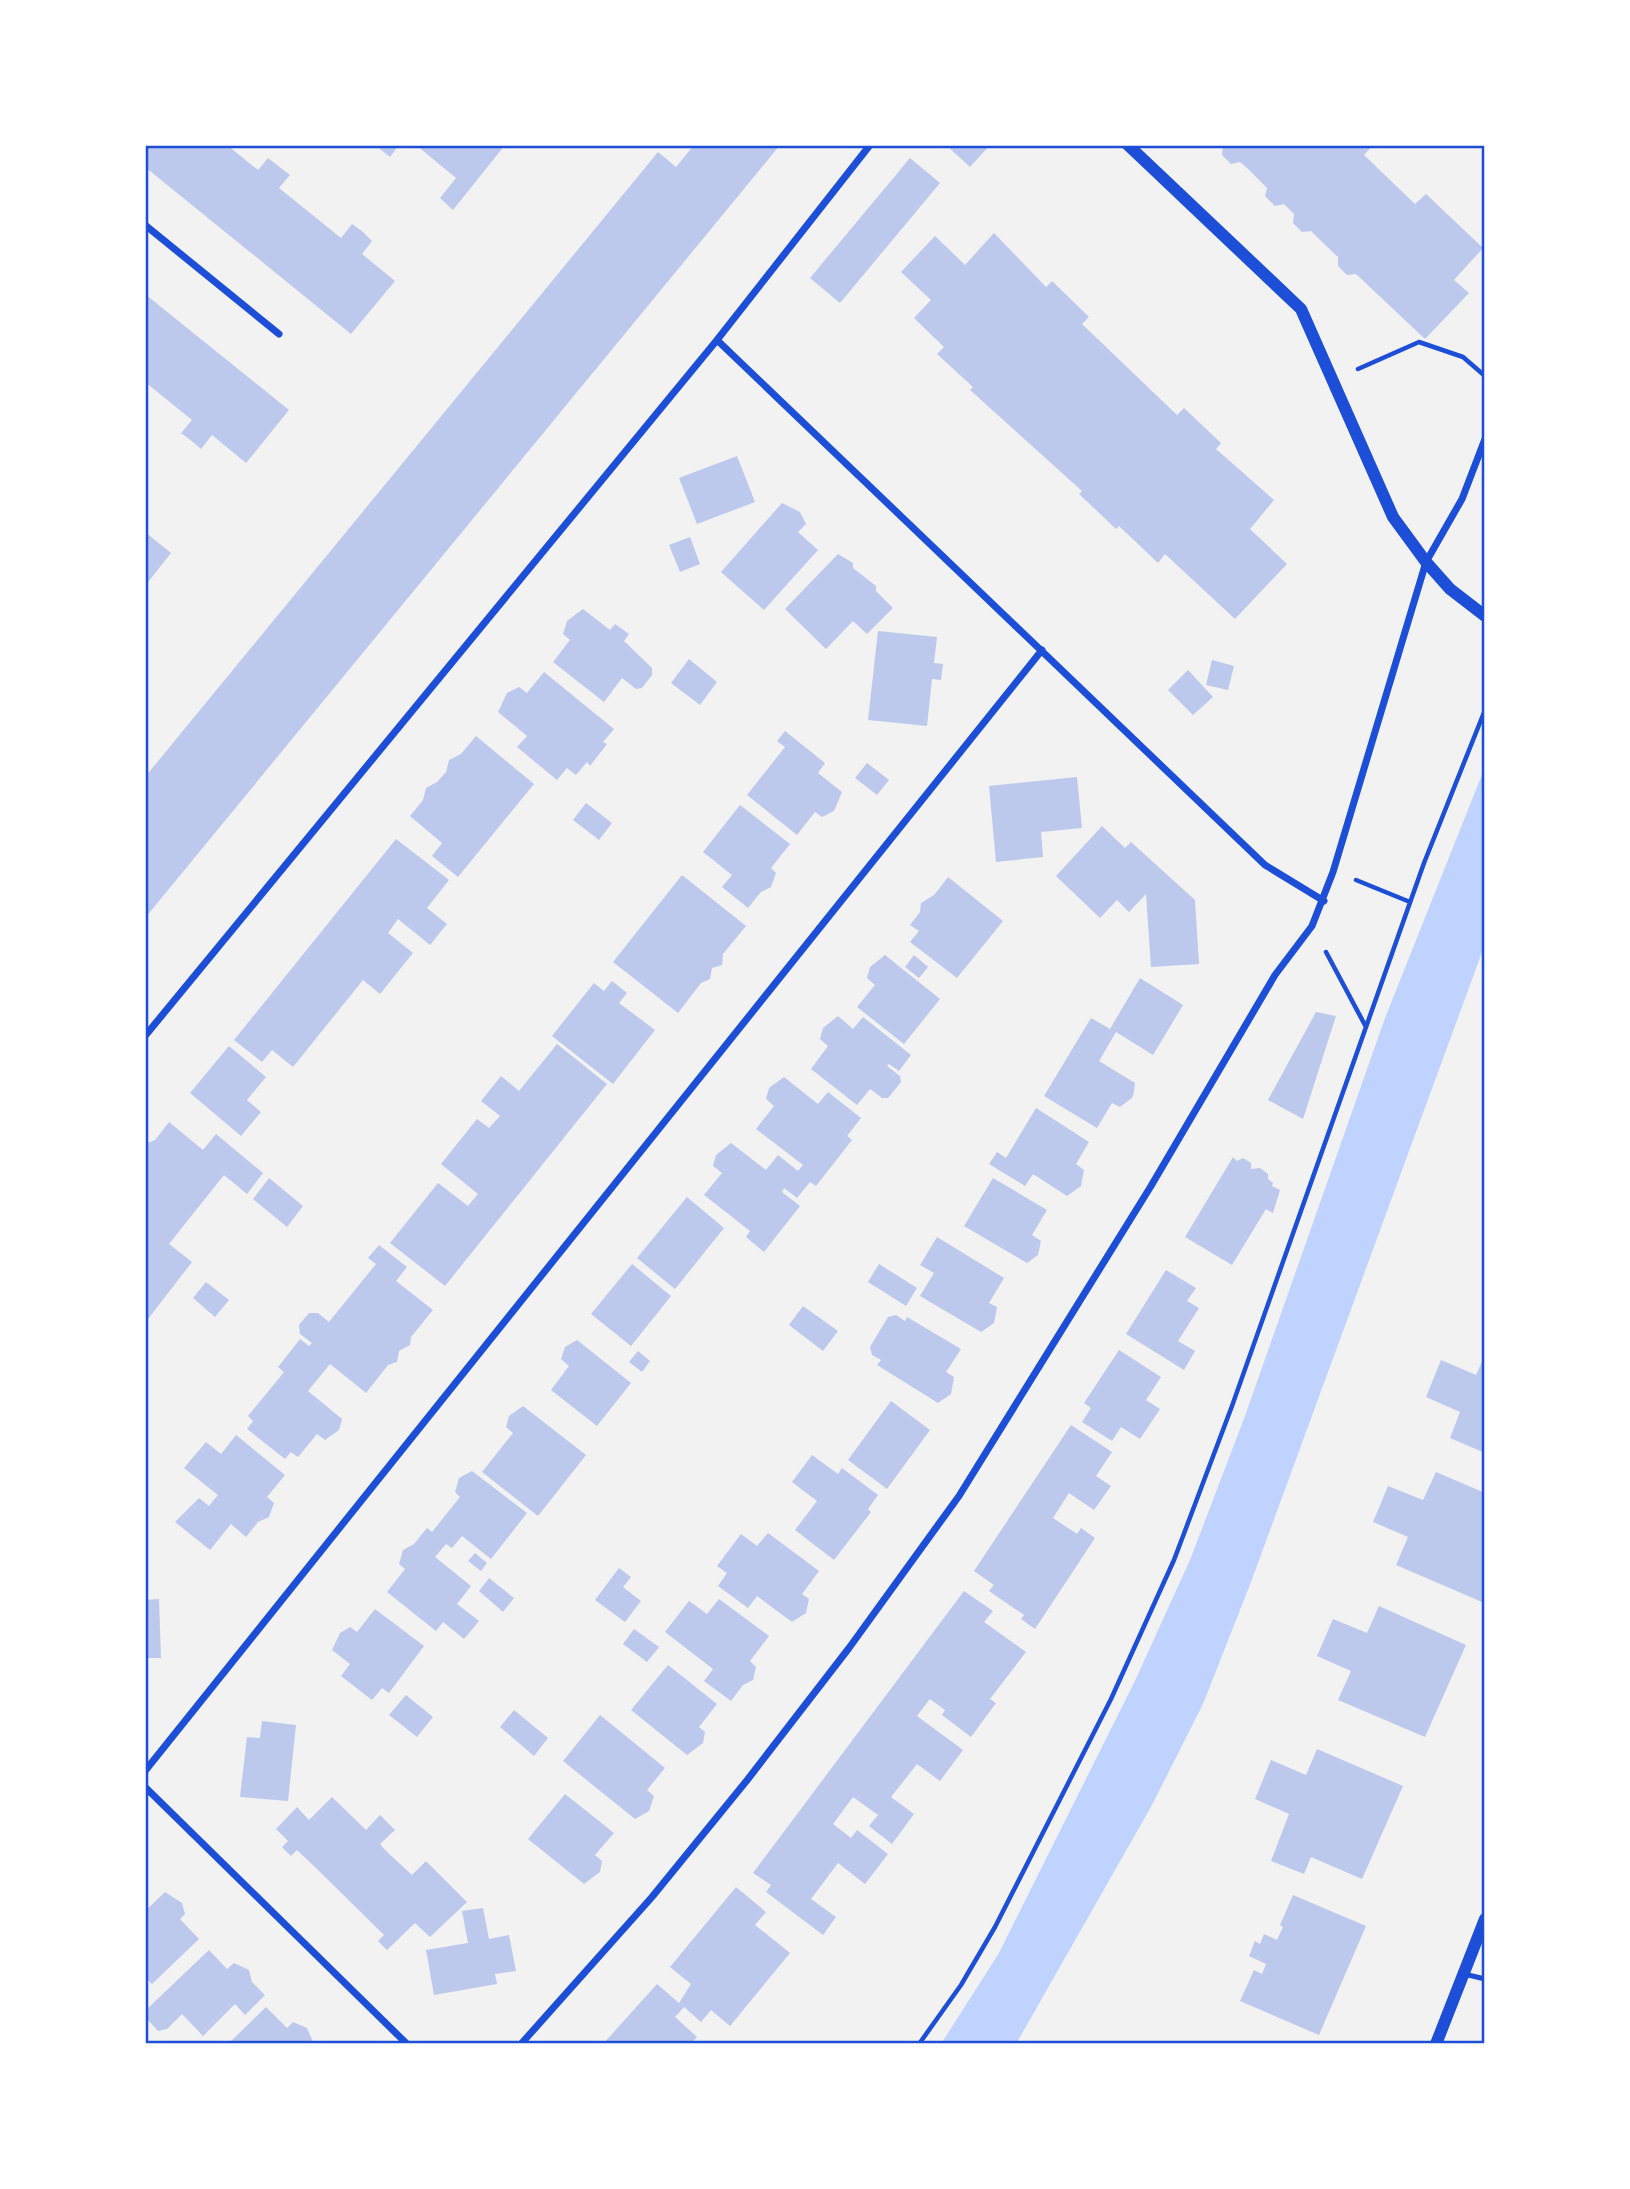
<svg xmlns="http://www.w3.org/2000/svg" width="1630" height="2189" viewBox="0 0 1630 2189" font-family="Barlow,sans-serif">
<rect width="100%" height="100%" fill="#f2f2f2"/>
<path fill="#bfd3fe" d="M1485,767V944L1251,1582L1203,1704L1152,1805L1016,2044H941L999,1953L1134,1683L1190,1560L1245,1416L1385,1018Z"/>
<path fill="#bdc9ec" d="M145,145H227L258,170L268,158L290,175L279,188L341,238L352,224L363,232L372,241L362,254L395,281L351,334L145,167Z
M375,145H399L390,157Z
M416,145H505L453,210L440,198L456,178Z
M694,145H780L145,918V777L658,152L676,167Z
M946,145H990L970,167Z
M1223,145H1373L1364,155L1415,204L1426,194L1483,248L1454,280L1469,293L1425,339L1356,274L1347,275L1338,266V257L1319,239L1311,231L1302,232L1293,223L1294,214L1284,204L1275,206L1265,196L1267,188L1248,169L1240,162L1231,164L1222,155Z
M910,158L940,183L840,303L810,278Z
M994,233L1046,287L1052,281L1089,317L1082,324L1177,415L1184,408L1221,443L1216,449L1274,500L1250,529L1287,564L1235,619L1165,554L1158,563L1119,526L1116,529L1079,494L1082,491L970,390L973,387L937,354L944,347L914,318L931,300L901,272L935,236L965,265Z
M145,294L289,410L246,463L212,435L201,449L193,442L181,433L192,420L145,382Z
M737,456L755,502L697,524L679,478Z
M782,503L800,512L806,524L798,532L818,550L764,610L721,572Z
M145,532L171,553L145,586Z
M690,537L700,564L680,572L669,545Z
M838,554L853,563V568L876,586V591L893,608L867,634L853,621L826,649L785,609Z
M583,609L610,630L615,624L629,634L624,641L652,668V675L642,688L636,689L622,678L604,702L553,662L570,640L563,634L567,621Z
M878,631L937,637L934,663L943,664L941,680L932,679L927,726L868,720Z
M689,659L717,682L700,705L671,683Z
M1212,660L1234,666L1228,690L1206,685Z
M1188,670L1213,697L1193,715L1168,690Z
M544,672L614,729L603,742L607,744L590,766L587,762L576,775L567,768L557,780L517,747L527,736L498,712L507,693L519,687L527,693Z
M785,731L825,763L818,773L842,792L834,811L822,817L815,812L797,835L747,795L785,747L777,741Z
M476,736L534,784L458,877L432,856L442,843L410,816L423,800L426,788L437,782L446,772L449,760L461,754Z
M867,763L889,780L877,795L855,778Z
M1077,777L1082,828L1041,832L1043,857L996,862L989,786Z
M586,803L612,823L599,840L573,820Z
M740,805L790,844L771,868L776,873L771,887L761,892L748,908L722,887L732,875L703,852Z
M1102,826L1125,848L1131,842L1195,900L1199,964L1151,967L1146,894L1129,912L1117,900L1100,918L1056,876Z
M396,839L449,880L427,908L447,924L430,945L398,919L388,933L413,953L380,994L363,980L293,1067L272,1050L262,1062L234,1040Z
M682,875L746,926L723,954L722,965L712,968L710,979L701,983L678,1013L613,962Z
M948,877L1003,921L957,978L910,942L919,931L910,925L920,912L921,903L934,895Z
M885,955L940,999L904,1044L857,1007L875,985L867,978L870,967Z
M914,955L928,967L919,978L905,967Z
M1140,978L1183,1005L1153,1055L1116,1032L1099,1061L1135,1083L1134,1092L1132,1098L1120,1107L1112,1103L1097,1128L1044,1096L1091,1018L1110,1029Z
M612,981L627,993L619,1003L655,1030L613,1084L552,1036L594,983L604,991Z
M1316,1012L1336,1016L1303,1119L1268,1100Z
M838,1016L853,1029L863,1017L911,1055L899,1071L889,1064L887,1066L900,1076L901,1082L888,1098H882L870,1089L857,1105L811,1069L828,1046L820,1039L823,1028Z
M557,1044L607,1084L445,1286L390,1243L438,1183L468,1206L478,1194L441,1164L477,1119L489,1128L500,1116L481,1101L501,1076L519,1091Z
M229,1046L266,1077L247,1100L261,1112L241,1136L190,1093Z
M784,1077L818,1104L828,1092L861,1118L847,1136L852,1140L816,1186L810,1182L797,1198L784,1188L782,1192L800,1206L764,1252L746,1237L750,1231L704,1195L722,1173L713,1166L716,1155L731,1143L766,1170L778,1155L798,1171L803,1165L756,1129L774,1106L766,1099L769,1088Z
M1036,1108L1089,1142L1076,1164L1084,1170L1081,1186L1067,1196L1033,1174L1025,1186L989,1164L997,1152L1006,1158Z
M169,1122L203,1150L216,1134L263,1173L247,1194L224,1175L169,1244L192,1262L145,1323V1144L155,1140Z
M1233,1157L1237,1161L1243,1158L1251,1163V1169L1260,1168L1268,1174V1179L1273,1183L1272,1186L1280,1190L1273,1213L1266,1209L1232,1265L1185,1237Z
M269,1178L303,1206L287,1227L253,1199Z
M993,1178L1047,1210L1032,1235L1041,1241L1038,1255L1027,1263L964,1226Z
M687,1197L724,1228L675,1289L637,1258Z
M937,1237L1004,1278L989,1303L997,1307L994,1323L981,1332L920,1296L934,1273L920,1265Z
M379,1245L407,1267L396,1281L433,1310L411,1337L410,1345L399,1351L397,1362L388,1365L366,1393L330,1364L308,1391L342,1419L339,1430L325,1440L317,1434L298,1457L291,1452L285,1459L247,1429L253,1421L248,1416L284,1372L278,1367L300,1339L309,1346L312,1343L300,1334L299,1325L309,1313H318L329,1322L376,1264L368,1258Z
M632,1264L671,1296L631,1346L591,1314Z
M879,1264L917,1288L906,1306L868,1282Z
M1166,1270L1196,1288L1187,1301L1199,1308L1178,1341L1195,1351L1184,1370L1126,1334Z
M206,1282L229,1300L215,1317L193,1298Z
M803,1306L838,1331L823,1351L789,1325Z
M896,1315L905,1321L907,1317L961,1349L946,1372L954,1377L951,1394L938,1403L877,1365L881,1360L872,1355L870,1347L888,1317Z
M577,1340L631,1383L597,1426L551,1390L569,1366L561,1359L565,1347Z
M1119,1350L1161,1377L1146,1400L1160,1409L1140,1439L1121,1427L1112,1441L1082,1422L1091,1408L1084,1403Z
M638,1351L650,1361L642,1372L629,1362Z
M1485,1355V1453L1450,1438L1460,1412L1426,1397L1441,1360L1476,1375Z
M891,1401L930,1430L887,1489L848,1460Z
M523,1406L586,1455L538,1516L482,1472L513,1433L506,1427L509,1416Z
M1071,1425L1112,1452L1096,1476L1111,1486L1094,1510L1069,1493L1053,1518L1077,1534L1081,1528L1095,1538L1035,1629L1021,1619L1024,1615L989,1591L994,1585L974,1571Z
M236,1435L285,1475L267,1497L274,1503L269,1517L258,1522L246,1537L231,1524L210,1550L175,1522L199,1498L209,1506L218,1495L184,1468L206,1442L221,1454Z
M812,1455L838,1474L842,1468L878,1495L868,1509L871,1512L834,1560L795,1530L817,1501L792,1482Z
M472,1471L527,1513L491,1559L462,1536L452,1548L446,1544L435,1557L471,1586L457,1604L479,1621L464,1639L443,1622L436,1631L387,1592L405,1569L399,1564L403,1550L414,1544L427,1528L432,1532L460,1497L455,1492L459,1478Z
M1436,1472L1485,1493V1595L1482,1602L1396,1565L1408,1537L1373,1522L1388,1486L1423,1500Z
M768,1533L819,1571L802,1594L809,1599L806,1613L792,1622L757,1596L748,1608L718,1586L727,1573L717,1566L741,1534L757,1546Z
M475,1553L487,1563L481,1571L468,1561Z
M619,1568L631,1577L623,1587L641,1601L625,1622L595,1600Z
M489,1578L514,1598L503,1612L479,1591Z
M964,1591L993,1611L984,1622L1026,1652L990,1699L996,1703L971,1737L942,1715L945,1710L930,1699L920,1712L917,1716L963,1750L940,1781L917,1764L891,1797L914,1814L892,1844L869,1826L878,1815L853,1797L833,1824L851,1838L857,1830L888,1854L865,1884L838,1863L811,1899L836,1917L823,1935L766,1892L771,1885L753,1873Z
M159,1599L161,1658H145V1600Z
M719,1599L769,1636L750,1661L756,1667L753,1680L743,1685L731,1701L704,1681L713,1669L665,1632L689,1601L707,1614Z
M1379,1606L1466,1645L1425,1737L1338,1700L1351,1671L1317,1656L1333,1619L1367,1633Z
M375,1609L424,1646L389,1693L382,1688L372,1700L341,1676L350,1664L332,1650L340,1633L350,1627L357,1632Z
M634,1629L659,1647L647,1662L623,1644Z
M668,1665L717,1704L699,1727L705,1732L703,1743L687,1755L631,1710Z
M406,1695L433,1717L417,1737L389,1715Z
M514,1710L548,1738L534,1756L500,1727Z
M600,1715L665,1768L647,1790L654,1796L649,1811L635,1819L563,1761Z
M262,1721L296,1725L288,1801L240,1797L247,1737L260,1738Z
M1317,1749L1403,1786L1362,1879L1311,1857L1304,1874L1271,1861L1289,1814L1255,1799L1271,1760L1306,1775Z
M565,1794L614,1833L595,1855L602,1861L600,1872L584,1884L528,1839Z
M332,1797L366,1830L380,1815L395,1830L380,1844L386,1851L412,1875L426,1861L467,1902L430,1937L415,1923L387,1950L378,1941L384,1935L316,1868L297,1850L291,1856L282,1847L288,1841L276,1829L297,1807L309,1820Z
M736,1887L766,1912L755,1925L790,1953L730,2026L711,2010L701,2022L684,2007L675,2017L697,2037L691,2044H603L657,1984L679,2003L691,1984L670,1967Z
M165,1892L182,1903L185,1914L180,1919L199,1939L152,1984L145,1977V1911Z
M1293,1895L1366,1926L1319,2035L1240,2001L1254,1970L1262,1974L1266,1964L1249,1956L1255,1941L1260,1944L1264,1934L1277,1940L1283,1927L1280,1925Z
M483,1908L489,1939L509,1935L516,1971L495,1974L497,1984L434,1995L426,1950L468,1943L462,1911Z
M209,1950L227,1969L234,1963L249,1970L252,1982L265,1995L245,2015L235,2004L203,2036L182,2014L167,2029L158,2031L146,2018L147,2009Z
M266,2007L287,2028L293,2022L307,2028L314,2044H228Z"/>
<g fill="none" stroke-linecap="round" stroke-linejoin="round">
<path stroke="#1d4ed8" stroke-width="4.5" d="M1358,369L1419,342L1463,357L1485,376
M1356,880L1410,902
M1326,952L1366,1027
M919,2044L961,1985L995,1927L1111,1699L1174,1560L1232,1406L1424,863L1485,710"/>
<path stroke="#1d4ed8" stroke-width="5" d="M1464,1974L1485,1979"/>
<path stroke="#1d4ed8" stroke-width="7" d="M145,225L279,334
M717,340L1265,865L1324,901
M145,1036L717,340L870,145
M145,1771L1042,650
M145,1787L407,2044
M521,2044L652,1897L748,1779L849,1648L959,1496L1151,1186L1275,975L1312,926L1333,872L1426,562L1462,499L1485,439"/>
<path stroke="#1d4ed8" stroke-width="12" d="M1128,145L1301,309L1393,517L1426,562L1450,589L1485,616
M1436,2044L1485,1919"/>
</g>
<rect width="1630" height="2189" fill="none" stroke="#ffffff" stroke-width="294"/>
<rect x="147" y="147" width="1336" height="1895" fill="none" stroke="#1d4ed8" stroke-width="2.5"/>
</svg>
